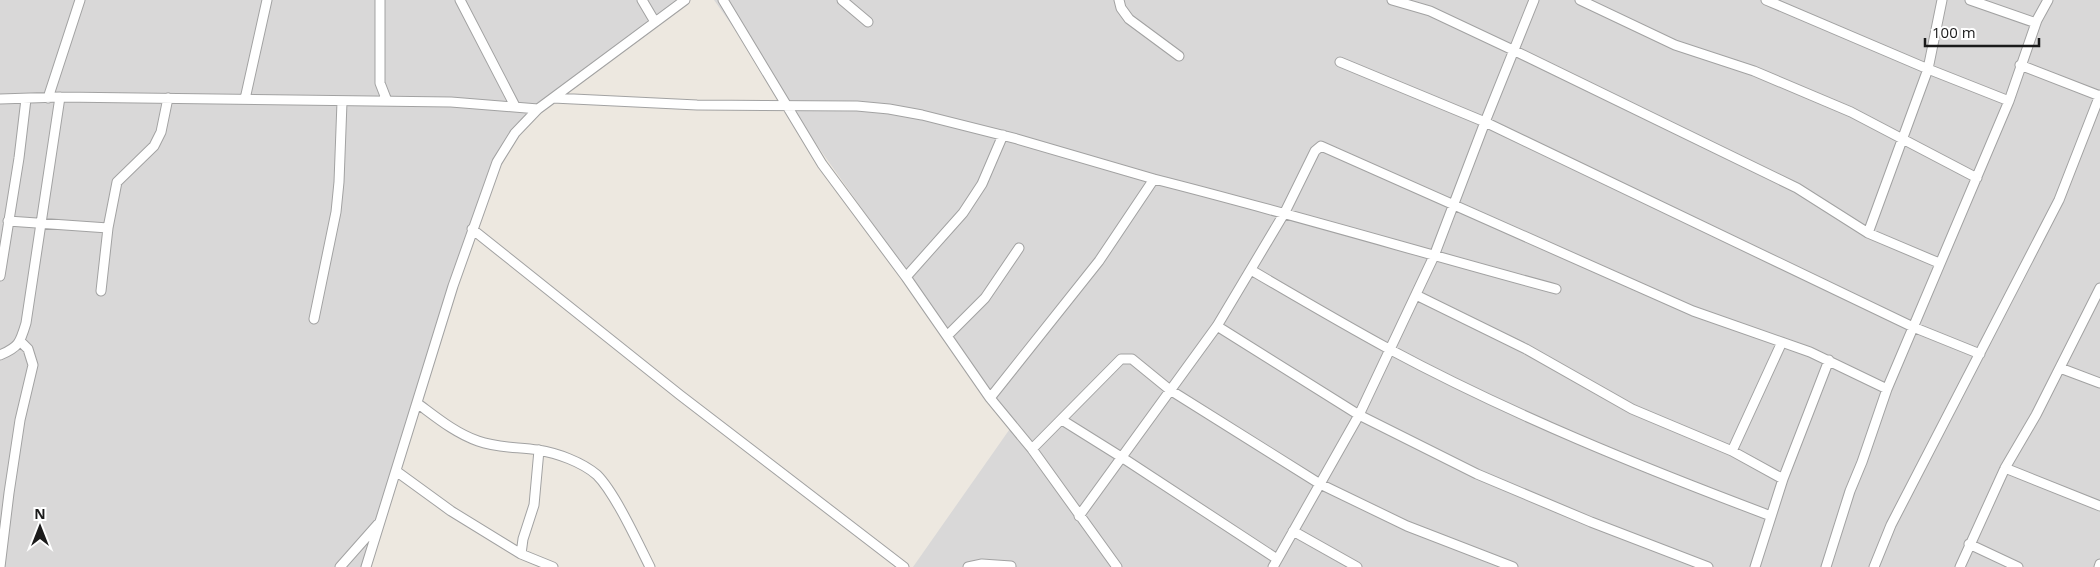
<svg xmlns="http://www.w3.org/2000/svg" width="2100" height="567" viewBox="0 0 2100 567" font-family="'Open Sans',sans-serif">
<rect width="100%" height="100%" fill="#ede8e0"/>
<path fill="#d9d8d8" d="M0,0H677L538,109L497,162L366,567H0Z
M714,0H2100V567H913L1014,423Z"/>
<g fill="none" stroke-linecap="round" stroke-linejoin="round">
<defs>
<path id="minor" d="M380,0V83L387,101
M460,0L515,106
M642,0L655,22
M723,0L822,164L906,277L990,398L1032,449L1117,567
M842,0L868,22
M1119,0L1121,8L1129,19L1179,56
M1392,0L1430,11L1515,51L1797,188L1868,233L1939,263
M1580,0L1675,45L1754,71L1851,112L1977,178
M1766,0L1928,69L2009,101
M1970,0L2036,23
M1340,62L1485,122L1913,327L1980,354
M2020,65L2100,96
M48,98L80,0
M553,98L697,105L857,106L889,109L922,115L1017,139L1154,179
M0,99L60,97L451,102L538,109
M245,99L267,0
M8,221L108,228
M472,229L680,395L904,567
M1868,233L1928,69L1942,0
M1251,270C1297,297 1343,324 1389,349C1512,415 1641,467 1771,516
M0,276L19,158L26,99
M906,277L963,213L982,184L1003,135
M101,291L108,228L117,182L154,146L161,132L168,98
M1416,295L1526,349L1632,409L1732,451L1783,479
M314,319L336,212L339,182L342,102
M1217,326L1359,415L1477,474L1591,522L1708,567
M947,336L985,298L1019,248
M0,355C19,347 20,343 26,323L60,97
M2060,368L2100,383
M990,398L1099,261L1154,179C1289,213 1422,253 1556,289
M417,403C436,417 455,433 478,441C497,448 518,447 538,450C557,453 582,462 597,475C615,493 638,543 650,567
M1062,420L1126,460L1277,559
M1032,449L1121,359H1132L1170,390L1320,484L1407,526L1513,567
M1732,451L1782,342
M2005,468L2100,506
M396,471L451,511L521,554L553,567
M1079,516L1217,326L1285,212L1315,151L1321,146L1693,311L1810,352L1887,389
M1293,531L1357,567
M1969,544L2018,567
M521,554L523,539L534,505L539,450
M0,567L9,493L20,420L33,365L28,349L21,342
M340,567L378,524
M366,567L453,286L497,162L515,133L538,109L685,0
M968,567L982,564L1011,566
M1273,567L1359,415L1434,256L1485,122L1534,0
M1755,567L1783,479L1829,360
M1826,567L1850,491L1862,462L1887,389L2009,101L2037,20L2048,0
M1874,567L1891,525L2059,200L2100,95
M1960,567L2005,468L2036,415L2100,288
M2099,567L2100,564"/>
</defs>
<use href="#minor" stroke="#a2a2a2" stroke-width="11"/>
<use href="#minor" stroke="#fff" stroke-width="9"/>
</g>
<g transform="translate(40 527)" stroke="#ffffff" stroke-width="4" paint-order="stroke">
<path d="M0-4L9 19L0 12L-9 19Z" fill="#1b1b1b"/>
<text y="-8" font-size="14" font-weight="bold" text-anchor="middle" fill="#1b1b1b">N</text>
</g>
<path d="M1925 38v8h114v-8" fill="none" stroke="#1b1b1b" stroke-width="2.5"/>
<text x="1932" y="38" font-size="15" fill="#1b1b1b" stroke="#ffffff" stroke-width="4" paint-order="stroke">100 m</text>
</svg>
